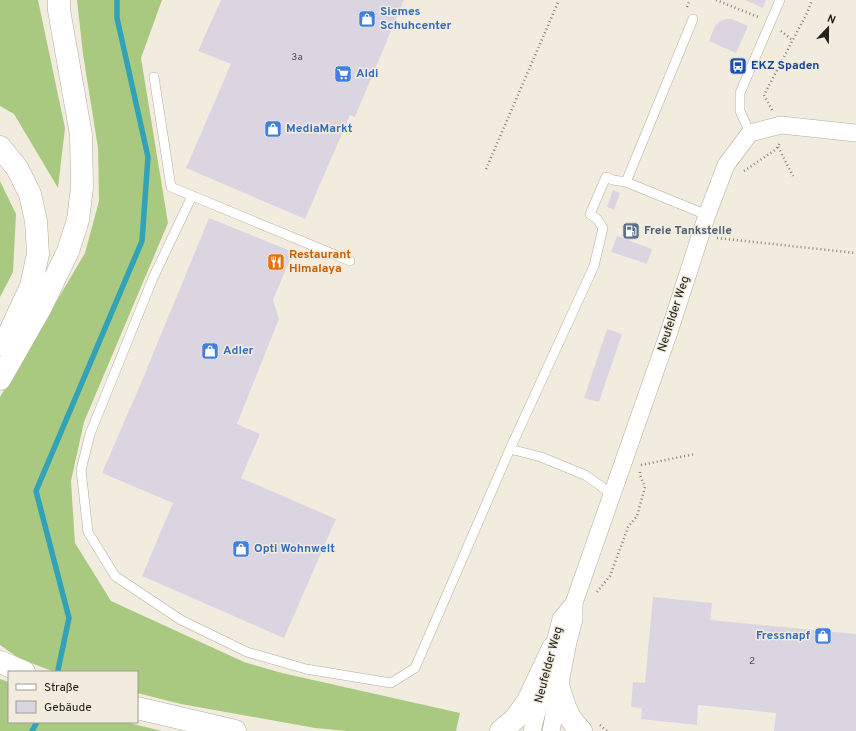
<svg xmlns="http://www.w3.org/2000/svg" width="856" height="731" viewBox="0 0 856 731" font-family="Overpass,sans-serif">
<rect width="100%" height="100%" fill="#f2ecde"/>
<path fill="#a9c981" d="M0,0H38L65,128L58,188L14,114L0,106Z
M77,0H162L141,58L168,223L84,422L71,481L75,543L111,601L244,662L282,673L460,713L456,731H347L315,728L181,704L137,693V672H55L20,659L0,645V397L85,253L99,201L98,148L83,54Z
M0,181L16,214L13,272L0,297Z
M0,679L9,682V722H125L162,731H0Z"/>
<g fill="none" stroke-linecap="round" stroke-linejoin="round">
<path stroke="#32a2b7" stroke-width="5.5" d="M58,670L69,618L36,491L142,241L148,157L117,18V0
M32,731L37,722"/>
</g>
<path fill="#dbd5e2" d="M221,0H404L355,117L350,115L305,219L186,168L231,64L198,51Z
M745,0H766L763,8Z
M726,19H732L748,26L736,53L709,41L715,26L720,21Z
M613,190L620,193L614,210L607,207Z
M209,218L293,252L273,300L279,319L237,424L260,434L241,478L336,519L284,638L142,576L173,503L102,473L141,383Z
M617,236L652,249L647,264L611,252Z
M607,329L622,334L599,402L584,398Z
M653,597L712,603L710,620L856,634V731H774L776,713L698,705L697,725L641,719L642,708L631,707L633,682L645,683Z"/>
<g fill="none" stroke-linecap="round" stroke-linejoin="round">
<defs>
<path id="lane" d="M154,77L171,187L350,261
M750,133L740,111V93L780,0
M626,182L693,19
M192,196L153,278L90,434L81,470L88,532L115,576L181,620L247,652L306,669L391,683L415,668L510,449
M612,494L585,475L541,457L510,449L594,266L603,228L597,219L590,214L606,177L613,180L626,182L707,215"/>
<path id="street" d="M532,731L561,619L574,603L670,329L707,215L726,165L750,133L781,125L856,133
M551,731L568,642L574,619V603"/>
<path id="secondary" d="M0,662L24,672
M559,688C564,706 567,717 581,731
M137,708L235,731
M501,731L515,719L528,701L553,648"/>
<path id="highway" d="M0,147L17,168L30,194L36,221L38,254L31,286L4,345
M0,379L41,307L68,251L78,220L82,187L81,135L59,10V0"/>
</defs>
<use href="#lane" stroke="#b1ac9f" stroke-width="10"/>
<use href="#street" stroke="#b1ac9f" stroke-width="18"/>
<use href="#secondary" stroke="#b1ac9f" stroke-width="23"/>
<use href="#highway" stroke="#b1ac9f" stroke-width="23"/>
<path stroke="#858177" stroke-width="2.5" stroke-dasharray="1 3" stroke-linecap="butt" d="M716,0L758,17
M687,7L690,0
M781,31L792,40
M772,110L764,95L807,13L812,0
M778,147L793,176
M486,169L559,0
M744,171L775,150L778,147L780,142
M717,238L856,253
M641,465L695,454
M597,592L610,576L628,527L637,516L645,487L640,475V469
M600,725L607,731"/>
<use href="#lane" stroke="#fff" stroke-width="9"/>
<use href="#street" stroke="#fff" stroke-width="17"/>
<use href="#secondary" stroke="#fff" stroke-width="22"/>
<use href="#highway" stroke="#fff" stroke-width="22"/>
</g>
<defs>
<symbol id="shop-square" viewBox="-11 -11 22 22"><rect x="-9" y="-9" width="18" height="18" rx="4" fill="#3f7fe0" stroke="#f2ecde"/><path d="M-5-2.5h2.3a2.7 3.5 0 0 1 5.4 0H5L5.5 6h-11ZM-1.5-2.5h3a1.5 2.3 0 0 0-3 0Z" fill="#fff"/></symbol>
<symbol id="bus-square" viewBox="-11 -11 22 22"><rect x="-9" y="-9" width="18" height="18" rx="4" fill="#1a4fb4" stroke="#f2ecde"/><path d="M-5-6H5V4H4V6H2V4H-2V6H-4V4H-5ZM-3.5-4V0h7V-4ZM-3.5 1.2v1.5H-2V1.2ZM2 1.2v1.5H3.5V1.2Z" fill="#fff"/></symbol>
<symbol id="supermarket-square" viewBox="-11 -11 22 22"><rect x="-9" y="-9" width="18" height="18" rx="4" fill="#3f7fe0" stroke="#f2ecde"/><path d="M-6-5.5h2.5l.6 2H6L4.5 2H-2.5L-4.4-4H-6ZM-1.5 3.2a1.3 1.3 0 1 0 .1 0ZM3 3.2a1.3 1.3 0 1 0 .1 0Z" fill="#fff"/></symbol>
<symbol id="fuel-square" viewBox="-11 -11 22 22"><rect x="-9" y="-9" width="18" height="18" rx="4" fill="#5c6f8a" stroke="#f2ecde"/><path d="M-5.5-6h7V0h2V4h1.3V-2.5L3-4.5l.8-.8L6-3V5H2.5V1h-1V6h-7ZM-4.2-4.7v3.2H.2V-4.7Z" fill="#fff"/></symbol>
<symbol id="restaurant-square" viewBox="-11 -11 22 22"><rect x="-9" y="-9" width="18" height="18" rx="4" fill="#e8710a" stroke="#f2ecde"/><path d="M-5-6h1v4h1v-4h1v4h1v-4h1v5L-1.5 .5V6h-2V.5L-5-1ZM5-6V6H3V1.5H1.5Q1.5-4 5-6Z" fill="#fff"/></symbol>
</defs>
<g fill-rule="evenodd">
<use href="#shop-square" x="357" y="9" width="20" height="20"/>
<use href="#bus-square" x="728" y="56" width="20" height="20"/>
<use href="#supermarket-square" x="333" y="64" width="20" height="20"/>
<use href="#shop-square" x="263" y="119" width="20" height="20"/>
<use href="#fuel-square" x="621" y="221" width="20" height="20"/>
<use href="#restaurant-square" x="266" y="252" width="20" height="20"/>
<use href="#shop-square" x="200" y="341" width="20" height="20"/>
<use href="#shop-square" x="231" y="539" width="20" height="20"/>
<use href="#shop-square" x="813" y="626" width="20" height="20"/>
</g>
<g text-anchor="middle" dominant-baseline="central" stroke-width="3" stroke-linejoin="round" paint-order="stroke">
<g font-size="10" fill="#514e4e">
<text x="297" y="57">3a</text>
<text x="752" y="661">2</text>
</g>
<g font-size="12" font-weight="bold" fill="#366cbe" stroke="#f2ecde" text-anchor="start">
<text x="380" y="12">Siemes<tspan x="380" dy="14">Schuhcenter</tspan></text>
<text x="356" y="74">Aldi</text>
<text x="286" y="129">MediaMarkt</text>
<text x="223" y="351">Adler</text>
<text x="254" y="549">Opti Wohnwelt</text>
<text x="810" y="636" text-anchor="end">Fressnapf</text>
</g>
<g font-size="12" font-weight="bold" fill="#164399" stroke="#f2ecde" text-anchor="start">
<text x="751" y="66">EKZ Spaden</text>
</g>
<g font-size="12" font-weight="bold" fill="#4e5e75" stroke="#f2ecde" text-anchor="start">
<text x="644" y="231">Freie Tankstelle</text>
</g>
<g font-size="12" font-weight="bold" fill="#c56008" stroke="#f2ecde" text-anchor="start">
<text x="289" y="255">Restaurant<tspan x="289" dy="14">Himalaya</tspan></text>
</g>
<g font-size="12" fill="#23211c" stroke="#f2ecde">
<text transform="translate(674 314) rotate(-72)">Neufelder Weg</text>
<text transform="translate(549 665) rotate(-75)">Neufelder Weg</text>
</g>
</g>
<rect x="8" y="671" width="130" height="52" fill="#f2ecde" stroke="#9f9b90"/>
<rect x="16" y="684" width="20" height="6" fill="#ffffff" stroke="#9f9b90"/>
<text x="44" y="691" font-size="12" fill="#23211c">Straße</text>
<rect x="16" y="701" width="20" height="12" fill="#dbd5e2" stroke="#9f9b90"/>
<text x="44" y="711" font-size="12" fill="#23211c">Gebäude</text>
<g transform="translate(828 28) rotate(22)" stroke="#f2ecde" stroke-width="3" paint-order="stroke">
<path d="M0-3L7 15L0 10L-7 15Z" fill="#23211c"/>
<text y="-6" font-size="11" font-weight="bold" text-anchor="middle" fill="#23211c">N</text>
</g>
</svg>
